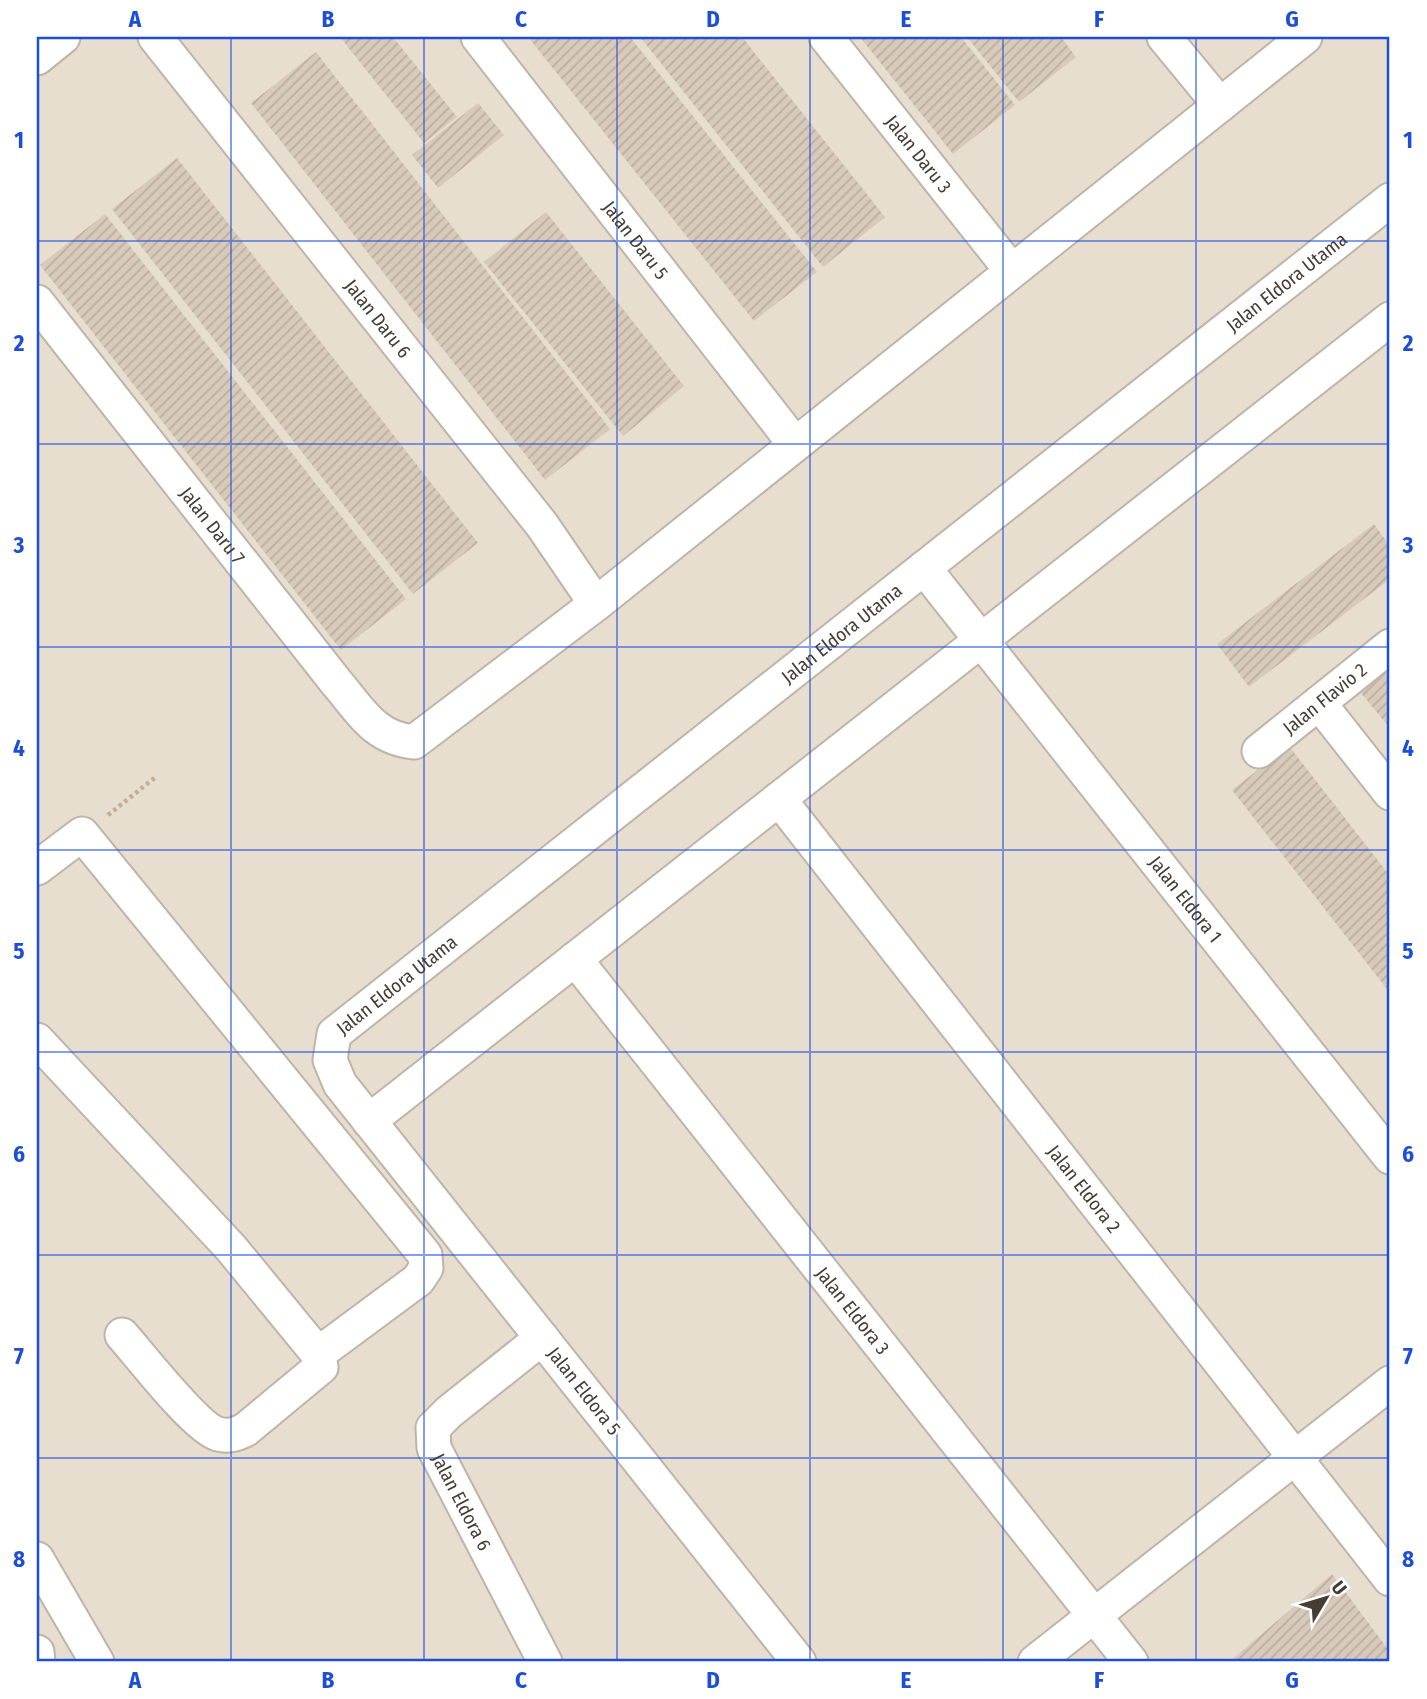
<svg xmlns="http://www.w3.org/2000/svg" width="1427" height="1699" viewBox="0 0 1427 1699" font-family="'Fira Sans Condensed',sans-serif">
<defs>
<pattern id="building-hatch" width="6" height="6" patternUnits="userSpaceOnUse" patternTransform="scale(1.75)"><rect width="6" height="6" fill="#d8caba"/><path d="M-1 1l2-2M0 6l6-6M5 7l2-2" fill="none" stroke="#bbaea0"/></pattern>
</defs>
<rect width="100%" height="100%" fill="#f3ede3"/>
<path fill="#e7ded0" d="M37,37H1390V1662H37Z"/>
<path fill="url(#building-hatch)" d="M340,37H393L457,117L424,143Z
M528,37H630L817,272L754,321Z
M640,37H742L885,217L823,267Z
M860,37H961L1015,105L953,154Z
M967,37H1061L1076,57L1019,102Z
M316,52L610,429L545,480L251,103Z
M478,103L504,135L438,188L412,155Z
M177,158L478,543L413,594L112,209Z
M546,212L684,386L623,436L484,262Z
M105,214L406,599L341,650L40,265Z
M1374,524L1390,546V579L1249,687L1217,644Z
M1390,669V724L1388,726L1361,693Z
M1289,746L1390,876V993L1232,790Z
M1332,1574L1390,1652V1662H1229Z"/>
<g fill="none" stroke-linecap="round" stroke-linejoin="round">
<defs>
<g id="street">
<path id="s1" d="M155,37L542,525L596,604"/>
<path id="s2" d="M478,37L794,443"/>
<path id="s3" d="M826,37L1011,270"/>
<path d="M1164,37L1220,105"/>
<path d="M37,58L63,37"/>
<path id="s4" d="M37,302L336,682C361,711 374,738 414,742L596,604L1305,37"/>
<path id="s5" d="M924,568L1390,1157"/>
<path d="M1319,703L1390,793"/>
<path id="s6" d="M1259,751L1390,646"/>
<path id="s7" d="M779,799L1390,1579"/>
<path d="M37,868L82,834L425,1255L426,1268L418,1280L318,1354"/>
<path id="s8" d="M575,959L1131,1662"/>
<path d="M37,1040L231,1248L318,1354L321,1367L245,1430C236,1434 229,1437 218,1434C196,1428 140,1355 122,1335"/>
<path d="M369,1121L1390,319"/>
<path id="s9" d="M542,1338L449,1412L433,1428L434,1448L545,1662"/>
<path d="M37,1559L97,1662"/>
<path d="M37,1652L38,1662"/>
<path id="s10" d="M799,1662L340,1084L330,1060L334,1034L1390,200"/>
<path d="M1035,1662L1390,1383"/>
</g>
</defs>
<use href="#street" stroke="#bfb4a5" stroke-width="37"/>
<path stroke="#c1ae95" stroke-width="4.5" stroke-dasharray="3.5 3.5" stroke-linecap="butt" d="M108,815L157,776"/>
<use href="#street" stroke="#fff" stroke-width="33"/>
</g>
<path fill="none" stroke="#1d4ed8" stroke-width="2" stroke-opacity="0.55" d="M231,37V1662M424,37V1662M617,37V1662M810,37V1662M1003,37V1662M1196,37V1662M37,241H1390M37,444H1390M37,647H1390M37,850H1390M37,1052H1390M37,1255H1390M37,1458H1390"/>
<g text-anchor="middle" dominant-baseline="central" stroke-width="5" stroke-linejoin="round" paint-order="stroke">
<g font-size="19" fill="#453c33" stroke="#fff">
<text stroke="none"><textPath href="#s3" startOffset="149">Jalan Daru 3</textPath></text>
<text stroke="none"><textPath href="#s2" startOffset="257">Jalan Daru 5</textPath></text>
<text stroke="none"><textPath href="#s10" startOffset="2004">Jalan Eldora Utama</textPath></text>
<text stroke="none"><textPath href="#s1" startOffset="359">Jalan Daru 6</textPath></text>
<text stroke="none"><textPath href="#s4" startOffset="284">Jalan Daru 7</textPath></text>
<text stroke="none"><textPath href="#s10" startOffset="1437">Jalan Eldora Utama</textPath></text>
<text stroke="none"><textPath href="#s6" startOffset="84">Jalan Flavio 2</textPath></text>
<text stroke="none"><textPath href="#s5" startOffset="422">Jalan Eldora 1</textPath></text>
<text stroke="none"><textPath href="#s10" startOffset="870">Jalan Eldora Utama</textPath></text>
<text stroke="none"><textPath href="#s7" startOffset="495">Jalan Eldora 2</textPath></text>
<text stroke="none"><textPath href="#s8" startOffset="448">Jalan Eldora 3</textPath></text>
<text transform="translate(584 1391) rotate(52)">Jalan Eldora 5</text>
<text stroke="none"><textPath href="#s9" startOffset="222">Jalan Eldora 6</textPath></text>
</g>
</g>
<rect width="1427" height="1699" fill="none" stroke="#ffffff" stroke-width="77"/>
<g transform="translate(1326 1598) rotate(52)" stroke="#ffffff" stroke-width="5" paint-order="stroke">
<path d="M0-5L12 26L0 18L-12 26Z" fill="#453c33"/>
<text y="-10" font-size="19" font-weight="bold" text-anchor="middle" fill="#453c33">U</text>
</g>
<rect x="38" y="38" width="1350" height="1622" fill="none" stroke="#1d4ed8" stroke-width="2.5"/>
<g font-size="23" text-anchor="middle" font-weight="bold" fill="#1d4ed8">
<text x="135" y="27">A</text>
<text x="328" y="27">B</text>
<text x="521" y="27">C</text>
<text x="713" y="27">D</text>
<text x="906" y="27">E</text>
<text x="1099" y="27">F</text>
<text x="1292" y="27">G</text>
<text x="19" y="148">1</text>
<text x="1408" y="148">1</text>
<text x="19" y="351">2</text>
<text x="1408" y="351">2</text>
<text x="19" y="553">3</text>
<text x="1408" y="553">3</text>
<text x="19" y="756">4</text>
<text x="1408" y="756">4</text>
<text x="19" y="959">5</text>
<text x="1408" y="959">5</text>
<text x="19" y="1162">6</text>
<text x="1408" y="1162">6</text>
<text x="19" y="1364">7</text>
<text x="1408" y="1364">7</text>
<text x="19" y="1567">8</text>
<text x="1408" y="1567">8</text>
<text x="135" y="1688">A</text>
<text x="328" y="1688">B</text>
<text x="521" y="1688">C</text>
<text x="713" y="1688">D</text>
<text x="906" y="1688">E</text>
<text x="1099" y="1688">F</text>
<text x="1292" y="1688">G</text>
</g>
</svg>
